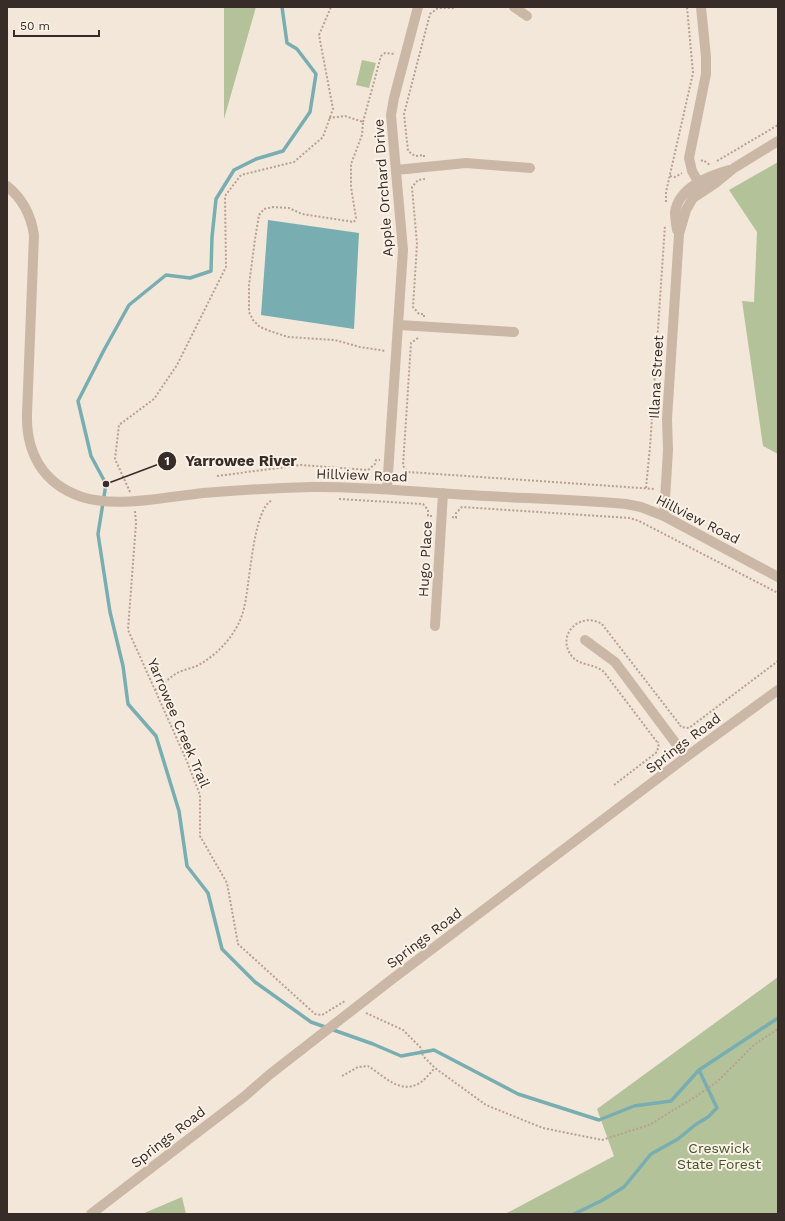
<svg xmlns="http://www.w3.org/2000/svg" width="785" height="1221" viewBox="0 0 785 1221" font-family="'Work Sans',sans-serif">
<rect width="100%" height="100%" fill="#f3e7da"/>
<path fill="#b4c29a" d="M224,7H256L224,119Z
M362,60L376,63L369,88L356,85Z
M778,162V454L763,446L742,301L754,302L757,232L729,190Z
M778,977V1214H505L614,1156L597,1109Z
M182,1197L186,1214H142Z"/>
<path fill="#78aeb1" d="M268,220L359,233L354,329L261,315Z"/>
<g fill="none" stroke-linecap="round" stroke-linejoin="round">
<path stroke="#78aeb1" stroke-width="3.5" d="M282,7L287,43L297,49L316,74L310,112L283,151L256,159L234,170L216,199L212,237L211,271L190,278L166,275L129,305L104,350L78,401L91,456L106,484L98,534L110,612L123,666L128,704L156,736L179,811L187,866L208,893L222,949L255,982L311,1022L373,1044L401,1056L434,1050L518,1094L599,1120L634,1106L671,1101L699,1070L778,1018
M574,1214L601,1201L624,1187L651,1154L678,1139L695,1125L708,1117L717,1108L699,1070"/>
<path stroke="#b7a190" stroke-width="2" stroke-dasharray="2 2" stroke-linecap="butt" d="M329,118L345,116L363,122L362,135L351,164V187L356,218L354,222L302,214L289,208L273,207L264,209L259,215L255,239L249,285V312L253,320L260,327L270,331L288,337L335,340L360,347L386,351
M363,122L381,56L385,53L395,54
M424,157V155L415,156L408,151L404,114L430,14L438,8H453V7
M701,161L703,160L710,165
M717,161L778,125
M670,176L675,177L682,173
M666,202V192L693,73L687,7
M424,317V314H419L413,307L417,244L412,187L418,180L425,179
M418,338L411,343L403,466L408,472L655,489
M217,476L301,465L368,470L375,464L376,460H380
M646,488L650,447L665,225
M130,492L115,459L119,425L154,399L177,365L226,267L225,196L241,175L294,162L323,137L333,109L319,35L331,7
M339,499L423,504L428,510V516H432
M135,511L136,523L128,630L186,759L200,795V836L227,883L238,944L315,1014L322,1015L345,1001
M452,517L456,518V513L462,507L630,518L639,521L778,593
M155,690C162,685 169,678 177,673C185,669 195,668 202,663C220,652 237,633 243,612C250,591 252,506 273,500
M680,725L681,727L689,728L778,661
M657,742L604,672C594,663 578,666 571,655C556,634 581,611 602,624L680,725
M614,785L657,752L659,743L658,742
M366,1013L403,1030L421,1048L423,1056L435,1068L486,1105L543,1128L602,1140L649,1125L695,1097L717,1082L755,1044L778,1029
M342,1076L358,1067L368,1066C383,1075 399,1094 418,1084C425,1080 430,1073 435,1068"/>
<path stroke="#cbb7a6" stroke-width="10" d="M514,7L527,16
M701,7L706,57V74L689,158L692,171L703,190
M396,170L466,163L530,168
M7,186C23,199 31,215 34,235L27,414C26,453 43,484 82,497C116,508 167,497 203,493C239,490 275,488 311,487C358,486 405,491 452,494C510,498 569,499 626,504L641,507L664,516L778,577
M677,230C676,224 675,217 675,212C679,187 708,176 729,170
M399,325L514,332
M387,489L403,250L391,115L394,98L418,7
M664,516L668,450L667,419L679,234L686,210L693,198L717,182L734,168L778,141
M435,626L443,493
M585,640L615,662L686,757"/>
<path stroke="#cbb7a6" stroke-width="10" d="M91,1214L245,1096L269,1075L391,980L686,757L778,690"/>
</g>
<g text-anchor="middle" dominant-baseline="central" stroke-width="4" stroke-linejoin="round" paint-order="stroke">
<g font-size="14" fill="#372c27" stroke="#faf1e7">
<text transform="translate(383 188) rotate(-94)">Apple Orchard Drive</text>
<text transform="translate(656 377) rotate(-87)">Illana Street</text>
<text transform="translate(362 475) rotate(2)">Hillview Road</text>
<text transform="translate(698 519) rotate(27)">Hillview Road</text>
<text transform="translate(425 559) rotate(-87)">Hugo Place</text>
<text transform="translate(179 723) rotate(67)">Yarrowee Creek Trail</text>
<text transform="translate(683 743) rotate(-37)">Springs Road</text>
<text transform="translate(424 938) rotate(-37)">Springs Road</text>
<text transform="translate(168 1137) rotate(-38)">Springs Road</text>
</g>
<g font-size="14" fill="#45562a" stroke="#faf1e7">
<text x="719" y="1148">Creswick<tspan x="719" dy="16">State Forest</tspan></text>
</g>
</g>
<path fill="none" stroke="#372c27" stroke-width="1.5" d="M106 484L167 461"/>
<g fill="#372c27" stroke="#faf1e7" stroke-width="1.5">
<circle cx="106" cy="484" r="4"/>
<circle cx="167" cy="461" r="10"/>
</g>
<g font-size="12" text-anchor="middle" font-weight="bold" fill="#fff">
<text x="167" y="465">1</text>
</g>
<g font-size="15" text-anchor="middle" font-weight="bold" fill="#372c27" stroke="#faf1e7" stroke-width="4" stroke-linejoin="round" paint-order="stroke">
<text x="241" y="466">Yarrowee River</text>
</g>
<rect width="785" height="1221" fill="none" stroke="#372c27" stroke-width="16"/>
<path d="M14 30v6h85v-6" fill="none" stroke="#372c27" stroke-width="2"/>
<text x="20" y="30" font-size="12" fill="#372c27" stroke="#faf1e7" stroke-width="3" paint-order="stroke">50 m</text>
</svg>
